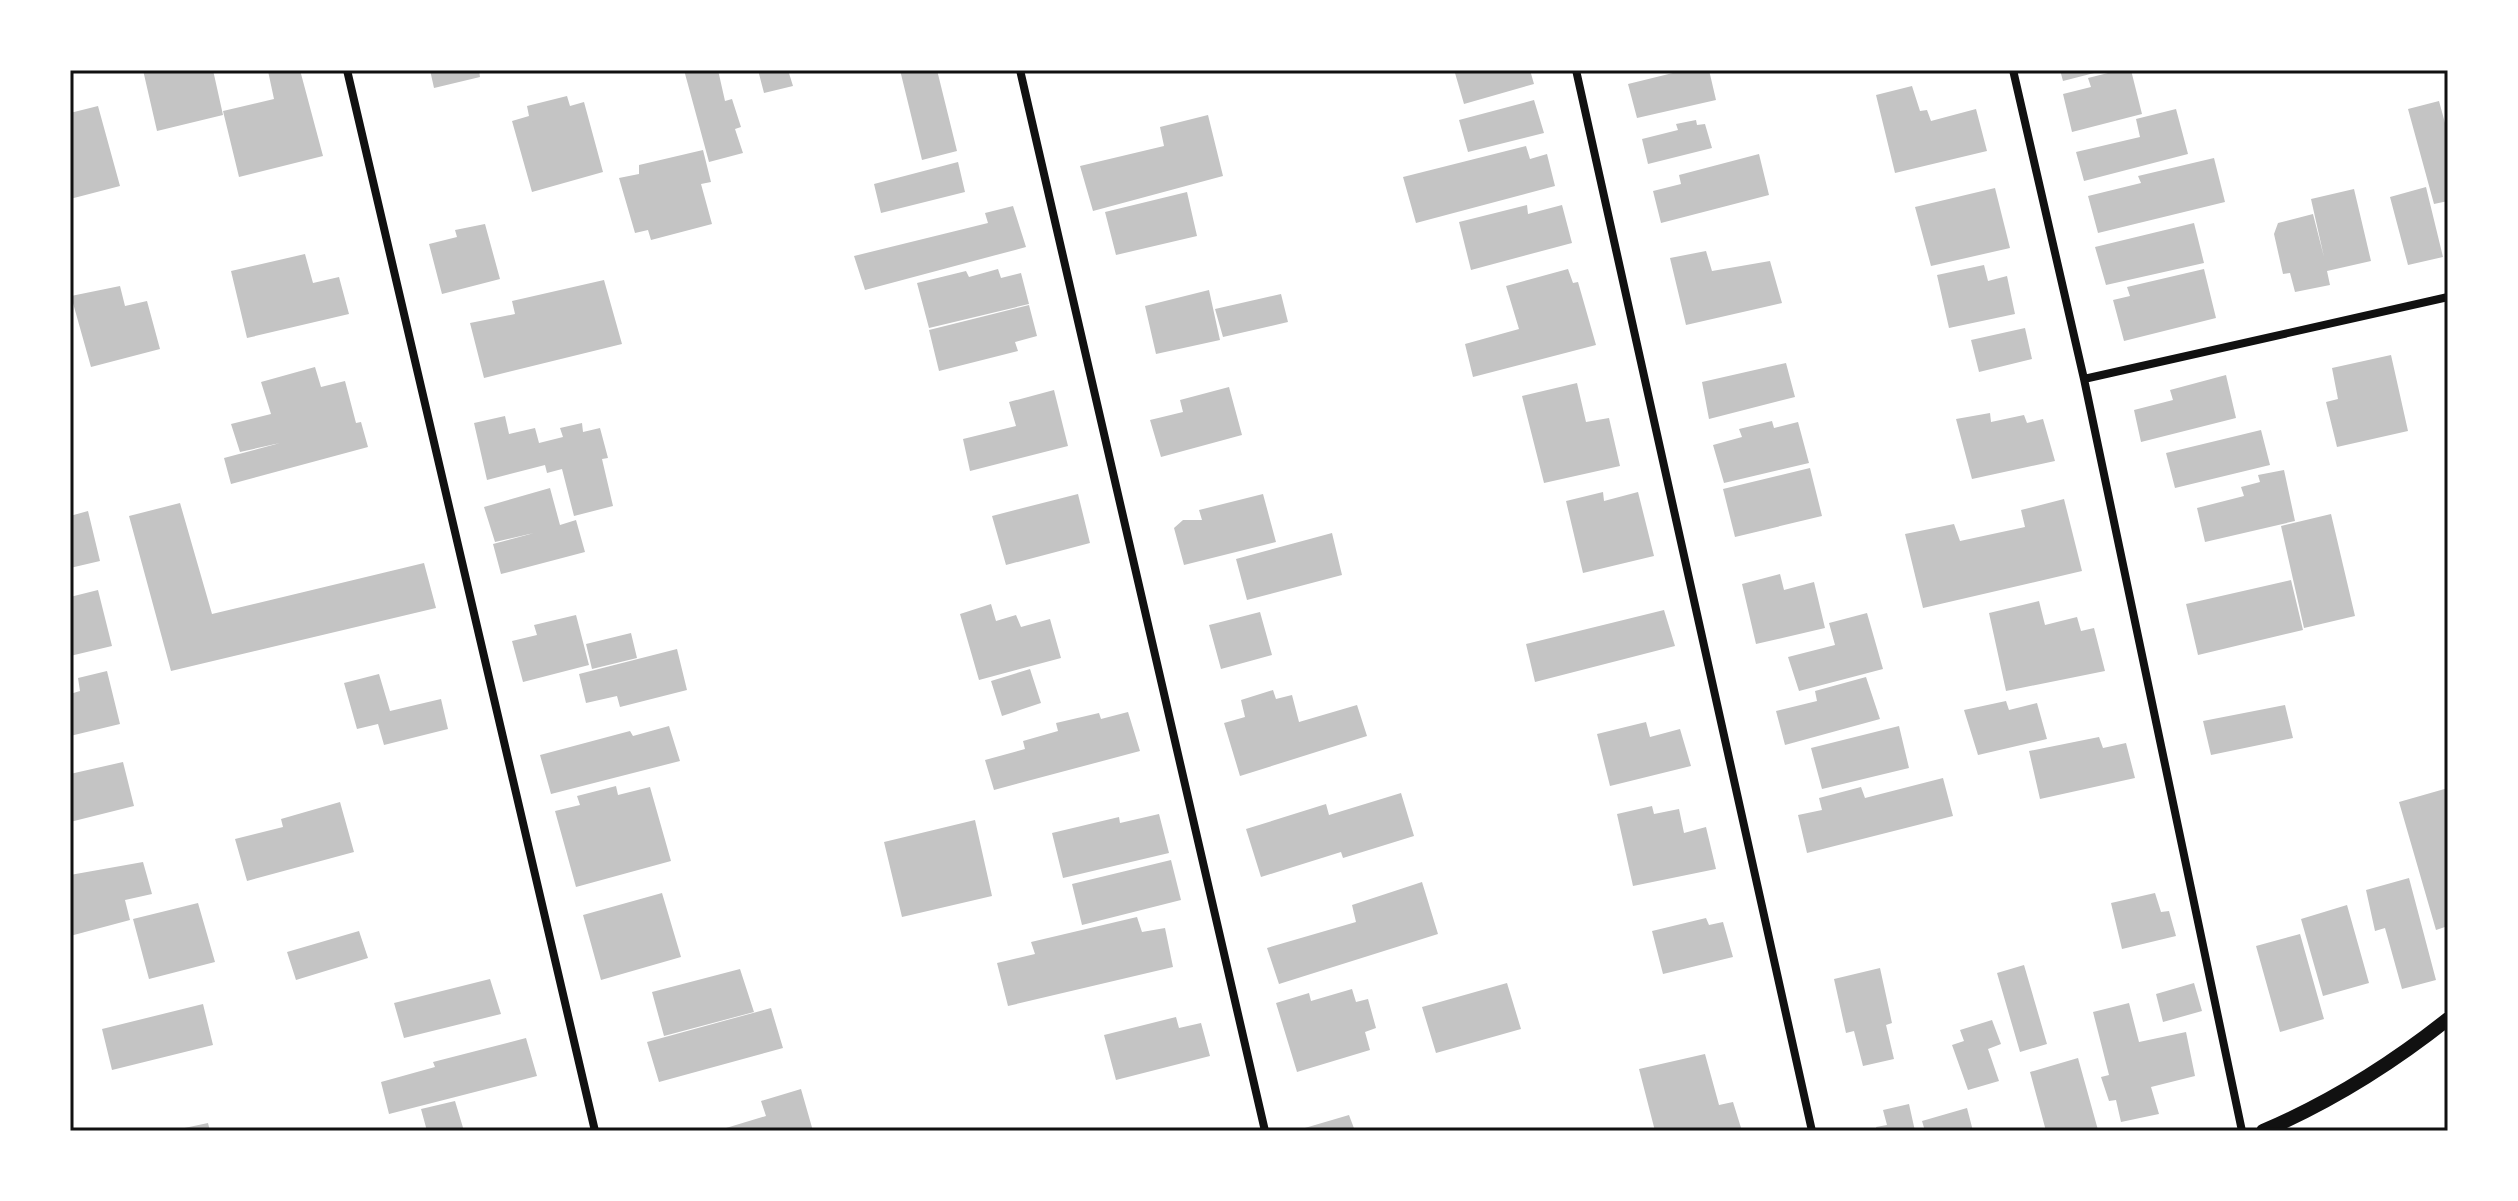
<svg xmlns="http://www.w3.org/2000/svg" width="2518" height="1201" viewBox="0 0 2518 1201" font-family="'DejaVu Sans',sans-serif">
<rect width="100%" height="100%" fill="#fff"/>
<path fill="#c4c4c4" d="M143,70H213L223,115L157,131Z
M300,70L323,156L239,177L223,111L274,99L268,71Z
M430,70H479L480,77L434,88Z
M684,70H718L725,101L732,99L741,127L735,129L743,153L709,162Z
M758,70H788L793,86L764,93Z
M900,70H937L957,151L922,160Z
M1467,70H1530L1534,84L1464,104L1455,73Z
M1685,70H1709L1716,100L1637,118L1628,84Z
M2060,70H2102V71L2063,81Z
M2120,70H2131L2142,114L2072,132L2063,94L2091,87L2088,78Z
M1912,86L1920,111L1927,110L1931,121L1976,109L1987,151L1895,173L1876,95Z
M567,96L570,106L584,102L603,172L532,192L512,121L529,116L527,106Z
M1534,100L1544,133L1468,152L1459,120Z
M2439,101L2448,134V201L2434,204L2408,109Z
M98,106L120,186L70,199V113Z
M2176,109L2188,154L2084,181L2076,152L2140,137L2136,119Z
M1208,115L1223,176L1093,211L1080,166L1164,146L1160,127Z
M1696,120L1697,125L1705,124L1712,148L1648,164L1642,139L1678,130L1676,124Z
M1526,146L1530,159L1547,154L1555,186L1416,223L1403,177Z
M703,150L711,182L701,184L712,224L651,240L648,230L635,233L619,178L639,174V165Z
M1759,154L1769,195L1661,223L1653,191L1681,184L1679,175Z
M2214,158L2225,202L2098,233L2088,196L2141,183L2138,176Z
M958,162L965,192L881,213L874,184Z
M2426,187L2443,257L2408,265L2390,197Z
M1995,188L2010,248L1931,266L1915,207Z
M2354,189L2371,261L2327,271L2330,285L2295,292L2290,273L2283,274L2274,234L2278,223L2313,214L2324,257L2311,199Z
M1187,192L1197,236L1116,255L1105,212Z
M1527,205L1528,214L1562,205L1572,243L1471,270L1459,222Z
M1013,206L1026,247L865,290L854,256L988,223L985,213Z
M2194,223L2204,263L2106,285L2095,247Z
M485,224L500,279L442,294L429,244L457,237L455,230Z
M1706,251L1712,271L1770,261L1782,303L1686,325L1670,258Z
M305,254L313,283L339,277L349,314L247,338L231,271Z
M1984,265L1988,281L2007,276L2015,314L1949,328L1937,275Z
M998,269L1001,278L1021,273L1029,304L929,328L917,283L966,271L969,277Z
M1568,269L1573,283L1578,282L1596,345L1473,377L1465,344L1519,329L1506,286Z
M2204,269L2216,318L2124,341L2113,300L2130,296L2127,287Z
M604,280L622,344L484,378L470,323L515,314L512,301Z
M120,286L125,306L147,301L160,349L91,367L71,296Z
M1209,290L1220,340L1156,354L1145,306Z
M1281,294L1288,322L1223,337L1215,309Z
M1029,305L1037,336L1015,342L1018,351L939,371L929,330Z
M2025,328L2032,359L1979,372L1971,340Z
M2391,355L2408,431L2337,447L2326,402L2338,399L2332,368Z
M1786,363L1795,397L1709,419L1702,382Z
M315,367L321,387L345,381L356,423L361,422L368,447L231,484L224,458L280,443L240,452L231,424L271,414L261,382Z
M2226,375L2236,418L2141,442L2134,410L2173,400L2170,390Z
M1577,383L1586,422L1609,418L1620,466L1544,483L1522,396Z
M1229,387L1242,435L1161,457L1150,420L1183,412L1180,400Z
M1054,390L1068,446L970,471L963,439L1016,426L1009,402Z
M1990,413L1991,422L2024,415L2027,423L2043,419L2055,461L1972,479L1956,419Z
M505,416L509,434L535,428L539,443L563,437L560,428L582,423L583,432L600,428L608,458L602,459L613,506L574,516L562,469L547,473L545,465L487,480L474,423Z
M1772,421L1774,428L1798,422L1809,463L1724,483L1713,445L1742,437L1739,429Z
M2261,430L2270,465L2175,488L2166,453Z
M1810,468L1822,516L1735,537L1723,489Z
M2284,470L2295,521L2205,542L2197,508L2244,496L2241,487L2260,482L2258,475Z
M550,488L560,525L576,520L585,552L501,574L493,544L534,533L495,542L484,507Z
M1603,492L1604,501L1638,492L1654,556L1583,573L1566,501Z
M1078,494L1090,543L1006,565L992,516Z
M1263,494L1276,542L1184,565L1174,528L1183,520H1202L1199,510Z
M2064,499L2082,571L1923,608L1905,534L1954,524L1960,541L2025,527L2021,510Z
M180,503L212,614L424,563L436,608L171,671L129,516Z
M88,511L100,561L70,568V516Z
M2331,514L2355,616L2304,628L2281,526Z
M1332,533L1342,575L1247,600L1236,559Z
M1780,574L1784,590L1814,582L1825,628L1756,644L1742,584Z
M2291,580L2303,630L2198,655L2186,604Z
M98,590L112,646L70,656V597Z
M2039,601L2045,625L2077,617L2081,631L2094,628L2105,671L2006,691L1989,613Z
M991,604L996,621L1016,615L1021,627L1050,619L1061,658L979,680L960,614Z
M1664,610L1675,646L1535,682L1526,644Z
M1260,612L1272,655L1221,669L1209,625Z
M1867,613L1883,669L1799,691L1788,657L1835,645L1829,623Z
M576,615L589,665L523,682L512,641L537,635L534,625Z
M631,633L637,658L592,669L586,644Z
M677,649L687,690L620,707L617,696L586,703L579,674Z
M1030,669L1041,703L1002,716L991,681Z
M107,671L120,724L70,736V694L80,691L78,678Z
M379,674L390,711L441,699L448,729L384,745L378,724L357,729L344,683Z
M1866,677L1880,719L1785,745L1776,711L1817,701L1815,691Z
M1273,690L1276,699L1292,695L1299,722L1357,705L1367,736L1240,776L1224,723L1245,717L1241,700Z
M2006,701L2009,710L2037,703L2047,739L1978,755L1964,710Z
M2285,705L2293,738L2211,755L2203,721Z
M1128,712L1140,751L994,790L985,760L1025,749L1023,741L1058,731L1056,723L1099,713L1101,719Z
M1646,722L1650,737L1680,729L1691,766L1610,786L1597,734Z
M669,726L680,761L551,794L540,755L630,731L633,736Z
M1899,726L1909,768L1822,789L1811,748Z
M2099,737L2103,748L2126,743L2135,778L2040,799L2029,751Z
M123,762L134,806L70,822V774Z
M1943,778L1953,816L1807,853L1798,815L1822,810L1819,798L1861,787L1865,798Z
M616,786L618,795L650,787L671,861L576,887L555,811L580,805L577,796Z
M2448,788V926L2436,930L2399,802Z
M1401,793L1414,836L1343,858L1341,852L1261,877L1246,829L1326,804L1329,815Z
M340,802L354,852L247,881L235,839L283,827L281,819Z
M1652,806L1654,814L1679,809L1684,833L1706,827L1716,869L1633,886L1617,814Z
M1159,814L1169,853L1063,878L1052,833L1119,817L1120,823Z
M975,820L992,896L902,917L884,842Z
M1171,860L1181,900L1082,925L1072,884Z
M143,862L152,894L125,900L130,920L70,936V875Z
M2409,878L2436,980L2402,989L2385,928L2375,931L2366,890Z
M1422,882L1438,934L1279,984L1267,948L1356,922L1352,905Z
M662,893L681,957L601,980L583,915Z
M2155,893L2161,912L2169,911L2176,936L2122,949L2111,903Z
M198,903L215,962L149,979L133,919Z
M2347,905L2369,983L2323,996L2301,919Z
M1137,917L1142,932L1165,928L1173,967L1008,1006L997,963L1035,954L1031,942Z
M1706,918L1709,925L1723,922L1733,957L1663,974L1652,931Z
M359,931L368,958L296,980L287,952Z
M2300,934L2324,1019L2280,1032L2256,946Z
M2024,965L2047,1044L2020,1052L1997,973Z
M1880,968L1892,1023L1886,1025L1894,1059L1863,1066L1854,1031L1846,1033L1834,979Z
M740,969L754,1012L664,1036L652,992Z
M490,979L501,1014L404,1038L394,1003Z
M1507,983L1521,1029L1436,1053L1422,1007Z
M2194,983L2202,1011L2163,1022L2156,994Z
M1352,989L1356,1002L1368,999L1376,1028L1365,1032L1370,1050L1297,1072L1276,1003L1309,993L1311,1001Z
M2129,1003L2139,1042L2186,1032L2195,1076L2151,1087L2159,1114L2121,1122L2116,1100L2109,1101L2101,1077L2109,1075L2093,1012Z
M203,1004L213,1045L112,1070L102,1029Z
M771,1008L783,1048L659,1082L647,1042Z
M1176,1017L1179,1028L1201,1023L1210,1056L1116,1080L1104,1035Z
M1992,1020L2001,1044L1988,1049L1999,1081L1968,1090L1952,1045L1964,1041L1960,1030Z
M526,1038L537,1076L389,1114L381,1082L435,1067L433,1062Z
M1705,1054L1719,1105L1733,1102L1742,1131H1655L1639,1069Z
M2078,1058L2098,1130L2046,1131L2030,1072Z
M801,1089L813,1131H726V1128L766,1116L761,1101Z
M455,1101L464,1131H427L421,1109Z
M1909,1104L1915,1131H1877L1876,1127L1887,1125L1883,1110Z
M1967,1108L1973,1131H1925L1922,1121Z
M1349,1115L1355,1131H1298V1130Z
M208,1123L210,1131H176L175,1130Z"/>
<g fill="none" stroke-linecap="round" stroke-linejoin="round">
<path stroke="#111" stroke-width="8" d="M347,70L595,1131
M1020,70L1265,1131
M1576,70L1812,1131
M2013,70L2084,379L2242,1131
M2084,379L2448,297"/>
<path stroke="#111" stroke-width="14" d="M2263,1131C2331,1102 2390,1065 2448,1019"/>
</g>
<rect width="2518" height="1201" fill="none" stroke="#ffffff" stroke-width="144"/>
<rect x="72" y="72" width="2374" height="1057" fill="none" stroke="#111" stroke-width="3"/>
</svg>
